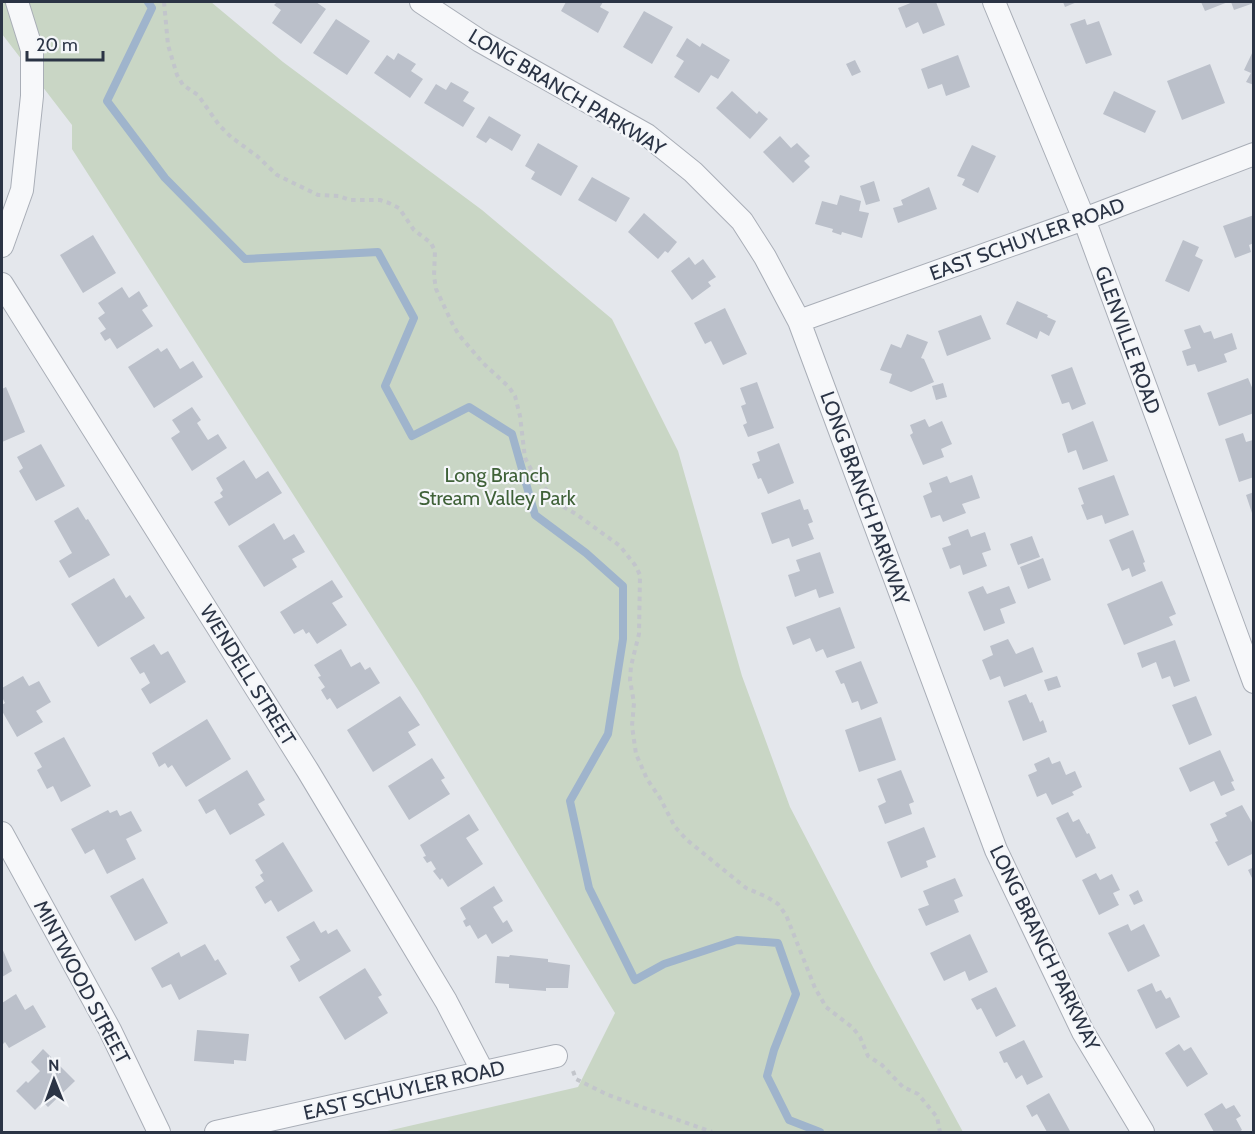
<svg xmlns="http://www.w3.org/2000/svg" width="1255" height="1134" viewBox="0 0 1255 1134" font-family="Cabin,sans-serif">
<rect width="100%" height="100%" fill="#e4e7ec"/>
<path fill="#c9d6c5" d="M2,2H211L283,62L482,210L612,319L678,451L742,676L790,807L874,969L963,1132H383L578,1087L615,1013L419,691L72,149V125L2,34Z"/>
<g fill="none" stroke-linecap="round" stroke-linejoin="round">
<path stroke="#9fb4cc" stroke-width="8" d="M148,2L152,8L107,101L165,178L245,259L378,252L414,318L385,386L412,436L469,407L512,434L535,515L586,553L623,586V639L608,734L570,801L589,888L635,980L664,964L737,940L778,943L796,994L774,1050L767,1076L789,1120L820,1132"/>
</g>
<path fill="#bbc0ca" d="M277,2H316L326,9L301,44L272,23L281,10L274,5Z
M566,2H603L600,7L609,12L598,33L561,11Z
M913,2H936L945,25L923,34L918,22L906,28L898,8Z
M1063,2H1077L1065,7Z
M1201,2H1228L1205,11Z
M1231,2H1254V3L1234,10Z
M644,11L673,27L652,64L623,47Z
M336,19L370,41L347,75L313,53Z
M1085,19L1087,25L1099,21L1112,55L1086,64L1070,24Z
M687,38L700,47L702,43L730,60L718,79L711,75L699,93L674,77L684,61L676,56Z
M1254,49V85L1246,82L1251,73L1244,70Z
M398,53L416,64L411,71L423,79L410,98L374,73L387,55L394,60Z
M958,55L970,87L946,96L942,84L928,89L921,69Z
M855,60L861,72L852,76L846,64Z
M1210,64L1225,103L1182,120L1167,81Z
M451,82L469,92L463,101L475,108L463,127L424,103L436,84L446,90Z
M732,91L757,114L759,111L768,119L750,139L716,108Z
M1114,91L1156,111L1145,133L1103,114Z
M489,116L521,135L512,151L490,138L486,143L476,137Z
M780,136L791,148L797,143L810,156L804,161L810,167L793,183L763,152Z
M538,143L578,166L561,196L531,179L535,172L525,166Z
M972,145L996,156L978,193L962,185L965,179L957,176Z
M592,177L630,198L616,222L578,200Z
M874,181L880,201L866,205L860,186Z
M929,187L937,209L898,223L893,208L903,205L901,200Z
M840,195L861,201L859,211L869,213L862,238L842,232L841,235L832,232L833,229L815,224L822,201L837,205Z
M644,213L677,242L668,253L665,251L658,259L628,232Z
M1254,215V243L1249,245L1251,252L1235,258L1223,226Z
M93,235L116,273L83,293L60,255Z
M1183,240L1199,247L1195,256L1203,260L1189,292L1165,281Z
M689,257L695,265L703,259L716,277L708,282L711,286L692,300L671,271Z
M122,287L129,298L139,291L148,306L142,310L153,326L117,349L110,338L105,341L100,333L106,329L98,318L105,313L98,303Z
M1017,301L1048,315L1047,317L1056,321L1049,336L1040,331L1037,339L1006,324Z
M725,308L747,354L723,365L711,341L705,344L694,323Z
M981,315L991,339L947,356L938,331Z
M1200,325L1204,333L1211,331L1214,339L1232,333L1237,349L1224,354L1227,362L1198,372L1195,364L1187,366L1182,351L1191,348L1184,330Z
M907,334L928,342L921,358L924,359L934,382L911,392L889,383L892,374L880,370L891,344L901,348Z
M158,348L161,352L167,348L180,369L193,361L203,377L154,408L128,367Z
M1072,367L1086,404L1072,410L1069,402L1062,404L1051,375Z
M1248,378L1254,392V413L1219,426L1207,393Z
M757,382L774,428L748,437L743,425L747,423L741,406L746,404L740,388Z
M943,383L947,397L936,400L932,386Z
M6,387L25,432L2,442V389Z
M192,407L201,420L197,423L208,440L218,434L227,448L192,471L171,438L180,432L172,420Z
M925,419L929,427L942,421L952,444L941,449L944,457L923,465L910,435L913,433L910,425Z
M1093,421L1108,461L1083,470L1076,450L1068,453L1062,434Z
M1243,433L1246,442L1253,440L1254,442V477L1239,482L1225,439Z
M779,443L794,483L768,494L761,478L758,479L752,464L760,461L757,452Z
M41,444L65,486L36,501L19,471L23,468L17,457Z
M244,460L256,479L268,471L282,493L229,526L214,502L223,497L220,493L223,490L216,478Z
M972,475L980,498L962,504L966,513L943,522L940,515L931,518L923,496L932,492L929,483L947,476L950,483Z
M1114,475L1129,515L1105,524L1102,515L1087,520L1081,505L1084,504L1078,488Z
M1254,492V516H1253L1246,495Z
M800,499L804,510L808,509L813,522L808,524L814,539L792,547L789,538L772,544L761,513Z
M78,507L86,520L88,519L110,555L69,578L59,561L72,553L54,521Z
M274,523L284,540L294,534L305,552L292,559L297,567L264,587L238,546Z
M968,529L971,537L985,532L991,550L982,553L987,566L963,575L960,565L950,569L942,548L951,545L948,537Z
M1133,530L1145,562L1143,563L1146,571L1132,577L1129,568L1122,571L1109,540Z
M1032,536L1040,557L1018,565L1010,544Z
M820,552L834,593L819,598L816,589L795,597L788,575L800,571L796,560Z
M1043,558L1051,580L1028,589L1020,567Z
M114,578L126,598L130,595L145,618L98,647L71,604Z
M332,580L343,597L332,603L347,625L317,644L309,632L306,634L303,629L294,634L280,612Z
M1162,581L1176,614L1169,617L1173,625L1124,645L1107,604Z
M983,586L987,594L1009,586L1016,603L1000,609L1005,623L984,631L968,592Z
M840,607L855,648L827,658L823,649L816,652L810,638L793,645L786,627Z
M1008,639L1016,654L1033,647L1043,672L1004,687L1000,676L990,680L982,660L993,655L990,646Z
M1175,640L1190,681L1174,687L1170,676L1162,679L1156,662L1142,668L1137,653Z
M154,644L161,655L168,651L186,682L150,704L141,689L150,683L144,672L140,674L130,658Z
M341,649L351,667L360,662L365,670L370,667L380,683L337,709L330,698L327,700L321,690L325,687L318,677L321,676L314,665Z
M861,661L878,703L861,710L858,701L852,703L844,683L841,684L835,671Z
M23,676L29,686L39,681L51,702L36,711L43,722L17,737L2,711V705L5,703L2,697V688Z
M1057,676L1061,687L1048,691L1044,680Z
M1026,694L1030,703L1032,702L1040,722L1043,720L1047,732L1023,741L1008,701Z
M400,696L420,725L408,732L416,745L373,772L347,730Z
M1196,696L1212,735L1189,745L1172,705Z
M881,717L896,760L859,772L845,730Z
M207,719L231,759L186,787L172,765L168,768L165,763L159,767L152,753Z
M64,737L91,786L61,802L53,786L47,789L37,770L42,767L34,753Z
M1220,750L1234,781L1231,782L1235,790L1221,796L1214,781L1190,792L1179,768Z
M1049,757L1052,764L1060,761L1066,775L1075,771L1082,787L1072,792L1074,795L1052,805L1046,793L1037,797L1028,775L1037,771L1034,764Z
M432,758L445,778L441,780L450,794L409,820L388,786Z
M247,770L265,800L258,804L265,815L230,835L215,809L206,814L198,800Z
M901,770L914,802L909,804L912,814L885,824L878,806L886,802L877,779Z
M1242,805L1254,826V853L1228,866L1215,842L1218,841L1210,824L1227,816L1225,813Z
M108,810L110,813L117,810L120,816L131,811L142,831L126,839L136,859L107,874L94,849L85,854L71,829Z
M1068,812L1073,822L1079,819L1087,834L1089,833L1096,848L1076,858L1056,818Z
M469,814L479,830L466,838L483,864L448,887L442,878L440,880L433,871L436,869L431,861L427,863L423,857L426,856L420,845Z
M924,827L936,857L926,861L928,867L901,878L887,842Z
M283,842L313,891L278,912L271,900L265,904L255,887L264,881L260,875L263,873L255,860Z
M1254,867V882L1248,870Z
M1096,873L1100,880L1112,874L1120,890L1113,893L1119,905L1099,915L1082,880Z
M143,878L168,923L135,941L110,896Z
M955,878L963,896L954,900L959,912L926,926L918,909L929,905L923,891Z
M494,886L503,901L493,907L503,923L507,920L513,931L492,944L486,934L478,939L470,925L466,927L463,921L466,919L460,908Z
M1138,890L1143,901L1134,905L1129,895Z
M314,921L321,933L326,930L328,934L337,929L351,951L299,982L290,966L300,960L286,937Z
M1128,924L1131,931L1144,924L1160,956L1128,972L1108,933Z
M970,934L988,972L969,981L965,971L944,981L930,953Z
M205,944L215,961L218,959L227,974L179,1000L171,984L162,988L151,968L179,952L181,957Z
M2,948L12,971L2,977Z
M510,955L548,959V962L570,965L568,988H546V991L509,988V984L495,983L497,956L509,957Z
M365,968L382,995L378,997L388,1013L345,1040L319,997Z
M1152,983L1156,992L1161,990L1166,999L1170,997L1180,1017L1156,1029L1137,990Z
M996,987L1016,1026L996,1037L981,1008L977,1010L971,999Z
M16,994L25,1010L33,1005L46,1027L9,1048L5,1042L2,1045V1003Z
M197,1030L249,1034L246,1061L234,1060V1064L194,1061Z
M1024,1040L1043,1077L1027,1085L1022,1075L1016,1079L1007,1062L1004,1063L999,1052Z
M1179,1044L1184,1051L1191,1047L1208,1074L1187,1087L1165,1053Z
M43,1049L75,1081L48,1107L43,1102L35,1110L16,1091L26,1081L28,1083L40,1071L31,1062Z
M1049,1093L1070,1131L1067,1132H1052L1051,1131L1047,1132L1037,1114L1032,1117L1026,1106Z
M1222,1103L1226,1109L1234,1105L1241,1116L1236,1119L1242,1130L1239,1132H1214L1204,1114Z"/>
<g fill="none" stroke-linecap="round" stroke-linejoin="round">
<defs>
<path id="street" d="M421,2L480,41L647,135L693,172L742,221L765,257L799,321L996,850L1083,1032L1143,1132
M994,2L1084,219L1254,682
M2,246L22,190L32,96V50L17,2
M2,284L308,771L446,1001L483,1072
M799,321L1084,219L1254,154
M2,833L110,1030L159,1132
M216,1132L556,1056"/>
</defs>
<use href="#street" stroke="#a9aeb7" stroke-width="24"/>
<path stroke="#c2c5cb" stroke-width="4" stroke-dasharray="4.5 4.5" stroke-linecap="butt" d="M164,2L168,45L177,75L183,85L198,95L219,125L231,137L257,156L277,175L318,195L339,196L350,200H380L389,203L399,208L414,230L431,243L435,251L434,276L436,289L453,325L459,335L483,363L509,387L515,396L520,416L525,458L535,477L560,505L576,514L620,546L635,565L640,575L639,634L631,666L630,680L634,703L632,726L636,754L647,779L660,798L675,827L687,840L746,888L767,897L778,904L786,915L815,988L826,1007L853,1028L860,1037L868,1056L882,1065L903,1087L918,1094L937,1117L940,1132
M573,1071L576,1079L608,1095L712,1132"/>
<use href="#street" stroke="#f7f8fa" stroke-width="22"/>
</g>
<g text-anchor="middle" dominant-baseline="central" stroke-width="4.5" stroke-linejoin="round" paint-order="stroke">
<g font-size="20" fill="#2b3445" stroke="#f4f6f9">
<text transform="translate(567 92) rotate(31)">LONG BRANCH PARKWAY</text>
<text transform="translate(1027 239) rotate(-20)">EAST SCHUYLER ROAD</text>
<text transform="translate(1128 340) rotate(70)">GLENVILLE ROAD</text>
<text transform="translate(865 498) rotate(70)">LONG BRANCH PARKWAY</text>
<text transform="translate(248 675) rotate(58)">WENDELL STREET</text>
<text transform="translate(1045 948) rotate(64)">LONG BRANCH PARKWAY</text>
<text transform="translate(82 982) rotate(62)">MINTWOOD STREET</text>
<text transform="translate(404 1090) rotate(-13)">EAST SCHUYLER ROAD</text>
</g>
<g font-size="20" fill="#3f6138" stroke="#f4f6f9">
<text x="497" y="475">Long Branch<tspan x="497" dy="23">Stream Valley Park</tspan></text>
</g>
</g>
<rect width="1255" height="1134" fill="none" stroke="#2b3445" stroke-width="6"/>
<g transform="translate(54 1080) rotate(359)" stroke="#f4f6f9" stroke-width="4.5" paint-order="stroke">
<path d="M0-4.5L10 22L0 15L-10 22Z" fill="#2b3445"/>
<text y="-9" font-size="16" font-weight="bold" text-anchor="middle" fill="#2b3445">N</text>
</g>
<path d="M27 51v9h76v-9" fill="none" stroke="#2b3445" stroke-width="3"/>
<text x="36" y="51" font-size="18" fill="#2b3445" stroke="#f4f6f9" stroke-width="4.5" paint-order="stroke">20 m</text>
</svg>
